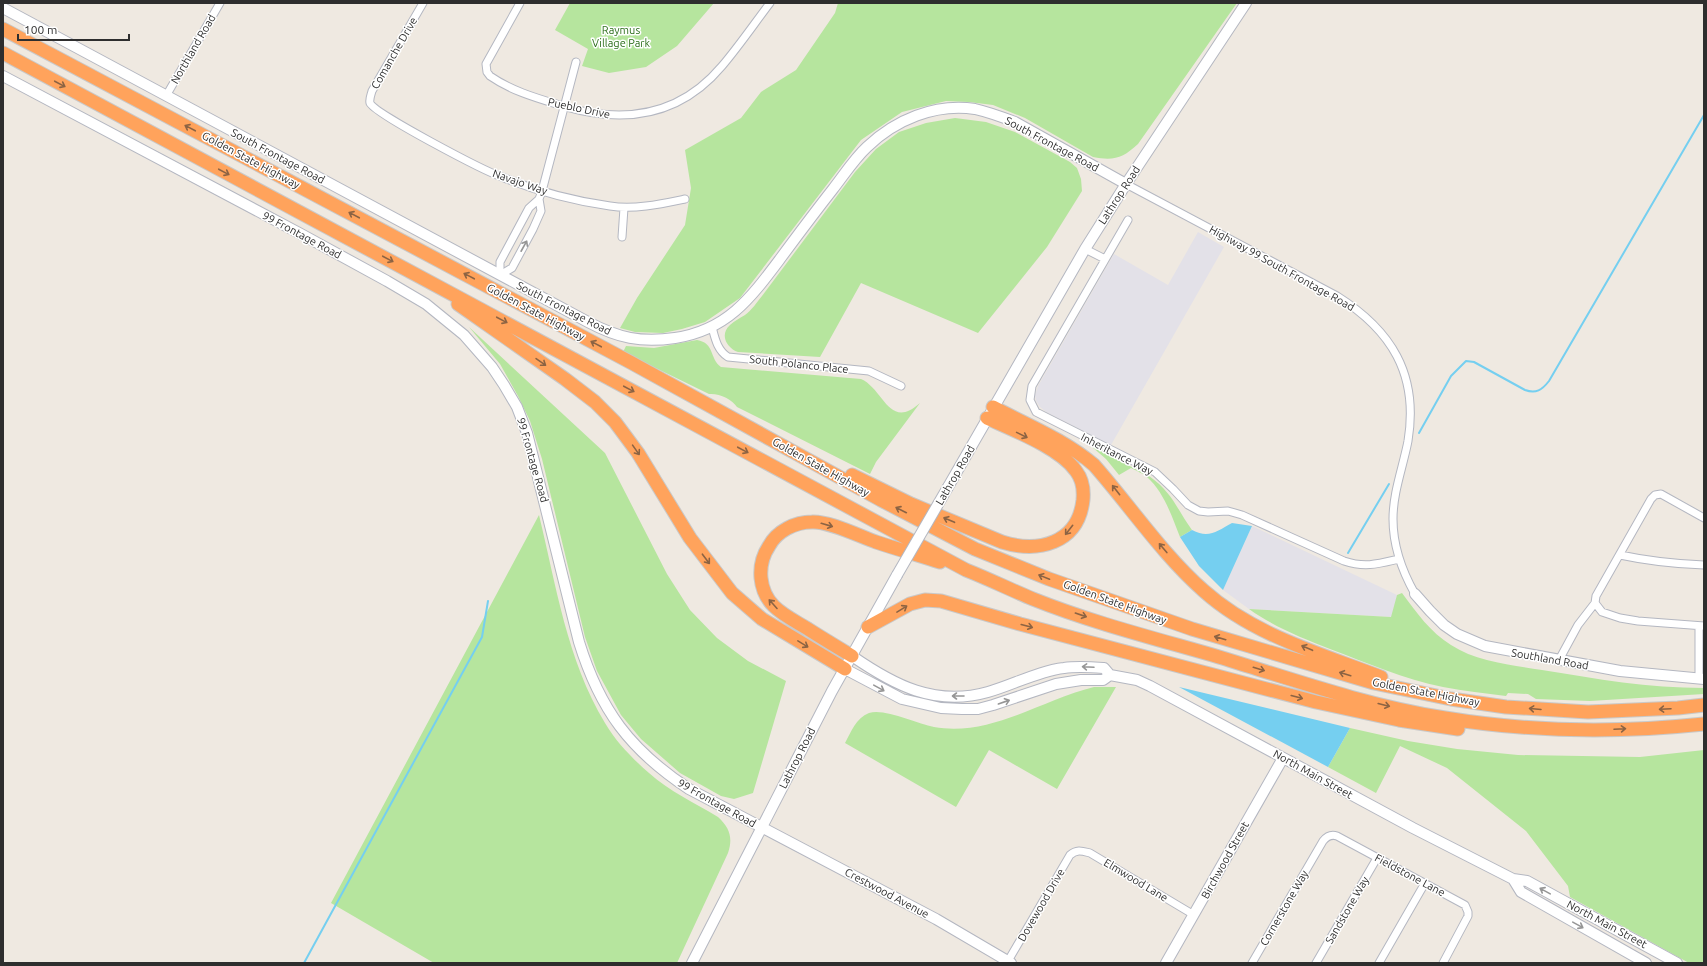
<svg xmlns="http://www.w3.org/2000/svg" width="1707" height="966" viewBox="0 0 1707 966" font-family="Ubuntu,sans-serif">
<rect width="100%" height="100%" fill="#efe9e1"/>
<path fill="#e3e1e8" d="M1198,232L1224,247L1111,445L1046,412L1040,407L1036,401L1035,395L1038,386L1114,254L1168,285Z
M1252,526L1397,595L1392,617L1249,609L1223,590Z"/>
<path fill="#b6e59e" d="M570,3H714L677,46L646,67L609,73L582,66L588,49L555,30Z
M838,3H1237L1138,144C1123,158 1114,161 1093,157L1025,118L993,105L969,102L946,101L902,112L861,140L740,298L705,322L682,329L663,333L635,332L620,328L637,298L685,225L691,188L685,150L741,118L761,92L796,70L835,13Z
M955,118L986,122L1015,132L1070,162L1077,168L1081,179L1082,191L1047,247L978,333L861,283L820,357L738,352C727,348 719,335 730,325C734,321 740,318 745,315C752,310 757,302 762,296L855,172L876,149L899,132L926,123Z
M469,327L605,453L667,574L690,610L717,638L748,661L786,681L753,793L734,799L721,796L680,773L641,739L621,715L597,671L585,637L542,459L530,421L518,396L500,364Z
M697,340C715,343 709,358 721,367L861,379C884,389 889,431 920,403L876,462L870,474L737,407C732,399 719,393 709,394L623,352L626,346L654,348Z
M1091,446L1149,476C1173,493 1176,508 1192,530L1180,537C1172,517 1164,492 1147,477C1143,473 1136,471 1131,468L1119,475L1106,459Z
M539,515C556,585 567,660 605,723C616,742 633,759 649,773C669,791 695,803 718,817C730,828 733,838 728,853L677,963H434L331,903Z
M1402,593C1417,613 1430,632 1451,645C1477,662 1512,665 1542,670C1597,679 1648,688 1704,688V694L1590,701L1536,699L1528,694L1508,693L1506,696C1485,693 1464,691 1443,687C1404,679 1367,663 1330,649C1302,638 1274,627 1249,609L1391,617L1397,595Z
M1094,687H1116L1057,789L989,750L956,807L845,743C851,732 856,718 869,713C885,708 917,724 934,727C991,737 1041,700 1094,687Z
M1350,728L1408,741L1457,749L1518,755L1640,757L1704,750V963H1689L1570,897L1568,886L1526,831L1447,768L1400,746L1376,793L1328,767Z"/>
<path fill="#75cff0" d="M1232,523L1252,526L1223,590L1199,566L1180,537L1192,530C1209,539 1217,531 1232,523Z
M1179,687L1350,728L1328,767Z"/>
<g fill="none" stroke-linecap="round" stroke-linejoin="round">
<path stroke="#75cff0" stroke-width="2" d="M1419,433L1451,376L1466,361L1474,362L1525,390C1536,394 1542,390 1549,381L1704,115
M1348,553L1389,484
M304,963L482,637L488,601"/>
<defs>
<path id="street" d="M423,3L372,91C371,95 369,99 370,103C375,114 484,171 502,177C534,190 575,201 610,206C634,210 661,204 685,199
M520,3L486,64L487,72L490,76C513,92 540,99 566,107C626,124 680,116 722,66C739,46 754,24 770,3
M166,96L220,3
M1126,184L1337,296C1391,330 1419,374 1408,441C1403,467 1393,492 1393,519C1393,546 1402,571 1415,594
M1128,220L1032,386L1030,400L1036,412L1155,472L1173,489L1188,505L1199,511L1208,512L1228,511L1242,515L1344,561C1365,568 1378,564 1399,559
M622,237L624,208
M1085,249L1105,259
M500,275V262L529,208L539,199L542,191L576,62
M500,275L512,268L533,229L541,211L539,199
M712,327C715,338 717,350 728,357L869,371L901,386
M1704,518L1661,494L1655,495L1651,499L1596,596L1595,603L1602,612L1620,618L1638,621L1704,626
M1620,555C1648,561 1675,564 1704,565
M1559,660L1578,625L1595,603
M1699,679V626
M1008,961L1070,855C1077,849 1082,851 1090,853L1194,915
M1252,963L1323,841C1327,836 1331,834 1337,836L1465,905L1468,912V916L1443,963
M1316,963L1377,858
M1379,963L1425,883"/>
<path id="secondary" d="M3,8L588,322C618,338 641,343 675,338C727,330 750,299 780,259C797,236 815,212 833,189C844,175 854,159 867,147C895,120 935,103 975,109C988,112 1002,117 1015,122L1126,184
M3,76L301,234L387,281L426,304L464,335L492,367L504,385L517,407L527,433L579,642C600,710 630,750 689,789L936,919L1011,963
M948,487L1085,249L1126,184L1246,3
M1415,594L1430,611L1444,625L1457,634L1485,646L1620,671L1704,679
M852,656C894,685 935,707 988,692C1013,685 1038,671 1064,668C1077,666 1090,667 1104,668L1110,675L1137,680L1150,686L1413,828L1513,879L1527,881L1677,963
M845,669L902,699L941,708L962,709H978L993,705L1056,684L1081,680H1103L1110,675
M1513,879L1521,892L1646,963
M692,963L832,691L897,575
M1166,963L1283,758"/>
<path id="highway" d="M3,29L630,362L881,500L975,549L1049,579L1192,629L1374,683L1451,699L1506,707L1588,712L1678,708L1704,705
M3,53L966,570C989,579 1011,590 1033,599C1093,623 1157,639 1219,657C1294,680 1368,706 1445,718C1530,732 1618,733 1704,724
M458,304L565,379L595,402L615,422L638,453L690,538L732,593L762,619L845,669
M993,407C1027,425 1065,440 1094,465C1131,507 1162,554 1204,591C1253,635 1321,654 1381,677
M852,475L911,504L1002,542C1038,553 1078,544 1083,500C1084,489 1083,480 1076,471C1060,448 1013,430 987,418
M868,627L910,604L925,600L941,601L1020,624L1316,702L1399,720L1458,729
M852,656C837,647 822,638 808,629C785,615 764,607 761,578C760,567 763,555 769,546C777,531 795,522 812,522C829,521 859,536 876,542C897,549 918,555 940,562"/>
</defs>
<use href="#street" stroke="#b4b7c1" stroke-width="9"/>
<use href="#secondary" stroke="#b4b7c1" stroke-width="12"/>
<use href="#highway" stroke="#c9c9c9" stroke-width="15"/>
<use href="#street" stroke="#fff" stroke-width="7"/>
<use href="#secondary" stroke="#fff" stroke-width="10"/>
<use href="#highway" stroke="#ffa35c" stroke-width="13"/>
<defs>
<path id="secondary-bridge" d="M897,575L948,487"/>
</defs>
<use href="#secondary-bridge" stroke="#b4b7c1" stroke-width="12" stroke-linecap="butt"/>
<use href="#secondary-bridge" stroke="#fff" stroke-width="10"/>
</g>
<defs><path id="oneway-shaft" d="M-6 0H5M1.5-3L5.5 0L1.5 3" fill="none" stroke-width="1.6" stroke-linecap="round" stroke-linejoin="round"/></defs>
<g stroke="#8c6343">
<use href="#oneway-shaft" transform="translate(60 84) rotate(28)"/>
<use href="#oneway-shaft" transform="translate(190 128) rotate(-152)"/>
<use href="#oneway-shaft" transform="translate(224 172) rotate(28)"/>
<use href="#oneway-shaft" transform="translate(354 215) rotate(-152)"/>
<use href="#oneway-shaft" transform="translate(388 259) rotate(28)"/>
<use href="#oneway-shaft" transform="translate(469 276) rotate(-152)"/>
<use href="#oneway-shaft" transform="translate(502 320) rotate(28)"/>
<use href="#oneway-shaft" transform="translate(596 344) rotate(-152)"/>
<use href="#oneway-shaft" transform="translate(541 362) rotate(35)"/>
<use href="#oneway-shaft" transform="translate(629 389) rotate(28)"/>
<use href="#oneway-shaft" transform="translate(1022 435) rotate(26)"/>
<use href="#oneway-shaft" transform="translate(636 450) rotate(55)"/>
<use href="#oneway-shaft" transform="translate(743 450) rotate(28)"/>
<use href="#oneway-shaft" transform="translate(1116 490) rotate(-128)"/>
<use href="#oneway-shaft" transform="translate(901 510) rotate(-153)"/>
<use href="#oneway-shaft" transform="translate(949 520) rotate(-157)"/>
<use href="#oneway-shaft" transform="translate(827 525) rotate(16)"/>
<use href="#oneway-shaft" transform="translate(1069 530) rotate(128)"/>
<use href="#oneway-shaft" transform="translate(1163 548) rotate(-130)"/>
<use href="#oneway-shaft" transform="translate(706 559) rotate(53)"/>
<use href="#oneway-shaft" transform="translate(1044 577) rotate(-158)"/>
<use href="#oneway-shaft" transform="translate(773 604) rotate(-132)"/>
<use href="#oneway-shaft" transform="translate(902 609) rotate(-32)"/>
<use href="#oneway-shaft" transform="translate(1081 615) rotate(19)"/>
<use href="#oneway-shaft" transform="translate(1027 626) rotate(15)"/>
<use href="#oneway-shaft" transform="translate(1220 638) rotate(-164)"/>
<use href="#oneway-shaft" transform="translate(803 644) rotate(31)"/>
<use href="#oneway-shaft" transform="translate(1307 648) rotate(-157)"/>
<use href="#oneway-shaft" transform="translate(1259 669) rotate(17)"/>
<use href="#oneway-shaft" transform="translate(1345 674) rotate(-163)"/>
<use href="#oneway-shaft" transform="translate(1297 697) rotate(15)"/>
<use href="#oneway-shaft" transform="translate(1384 705) rotate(14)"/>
<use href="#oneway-shaft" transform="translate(1535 709) rotate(-175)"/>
<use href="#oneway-shaft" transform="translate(1665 709) rotate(177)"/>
<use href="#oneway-shaft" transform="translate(1620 729) rotate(-3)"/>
</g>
<g stroke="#969696">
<use href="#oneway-shaft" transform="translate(524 246) rotate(-61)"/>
<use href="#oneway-shaft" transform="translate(1088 667) rotate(-177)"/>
<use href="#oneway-shaft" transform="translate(879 688) rotate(29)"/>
<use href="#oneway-shaft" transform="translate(958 696) rotate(-180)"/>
<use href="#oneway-shaft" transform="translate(1004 702) rotate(-19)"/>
<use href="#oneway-shaft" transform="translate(1545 891) rotate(-151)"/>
<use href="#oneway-shaft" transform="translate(1578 925) rotate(29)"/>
</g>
<g text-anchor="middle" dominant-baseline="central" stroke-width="3" stroke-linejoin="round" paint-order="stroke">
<g font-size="11" fill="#2c6e1b" stroke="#fff">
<text x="621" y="30">Raymus<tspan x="621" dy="13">Village Park</tspan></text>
</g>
<g font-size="11" fill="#2e2e2e" stroke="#fff">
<text transform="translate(193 49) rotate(-60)">Northland Road</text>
<text transform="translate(394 53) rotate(-60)">Comanche Drive</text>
<text transform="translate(579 108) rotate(12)">Pueblo Drive</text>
<text transform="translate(1052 144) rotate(28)">South Frontage Road</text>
<text transform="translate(278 156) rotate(28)">South Frontage Road</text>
<text transform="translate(251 160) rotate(28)">Golden State Highway</text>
<text transform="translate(520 182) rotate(19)">Navajo Way</text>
<text transform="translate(1119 195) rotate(-57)">Lathrop Road</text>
<text transform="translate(302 235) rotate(28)">99 Frontage Road</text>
<text transform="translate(1282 268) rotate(29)">Highway 99 South Frontage Road</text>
<text transform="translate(564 308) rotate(27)">South Frontage Road</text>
<text transform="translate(536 312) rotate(28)">Golden State Highway</text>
<text transform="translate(799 364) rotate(6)">South Polanco Place</text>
<text transform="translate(1117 454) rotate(27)">Inheritance Way</text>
<text transform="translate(533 460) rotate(74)">99 Frontage Road</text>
<text transform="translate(821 467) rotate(29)">Golden State Highway</text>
<text transform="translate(955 475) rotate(-60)">Lathrop Road</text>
<text transform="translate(1115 602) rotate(20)">Golden State Highway</text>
<text transform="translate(1550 659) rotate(10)">Southland Road</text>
<text transform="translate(1426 692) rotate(11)">Golden State Highway</text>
<text transform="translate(797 758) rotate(-63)">Lathrop Road</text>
<text transform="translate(1313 774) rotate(29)">North Main Street</text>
<text transform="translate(717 803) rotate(29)">99 Frontage Road</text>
<text transform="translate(1225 860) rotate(-61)">Birchwood Street</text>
<text transform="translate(1410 875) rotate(28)">Fieldstone Lane</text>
<text transform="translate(1136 880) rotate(31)">Elmwood Lane</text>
<text transform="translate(887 893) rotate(28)">Crestwood Avenue</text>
<text transform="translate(1041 905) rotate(-60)">Dovewood Drive</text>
<text transform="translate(1284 908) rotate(-60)">Cornerstone Way</text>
<text transform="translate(1347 910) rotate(-60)">Sandstone Way</text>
<text transform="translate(1607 924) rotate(28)">North Main Street</text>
</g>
</g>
<rect width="1707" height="966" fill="none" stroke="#2e2e2e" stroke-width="8"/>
<path d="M18 34v6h111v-6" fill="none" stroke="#2e2e2e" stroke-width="2"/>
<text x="24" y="34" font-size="12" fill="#2e2e2e" stroke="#ffffff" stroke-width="3" paint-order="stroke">100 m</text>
</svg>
